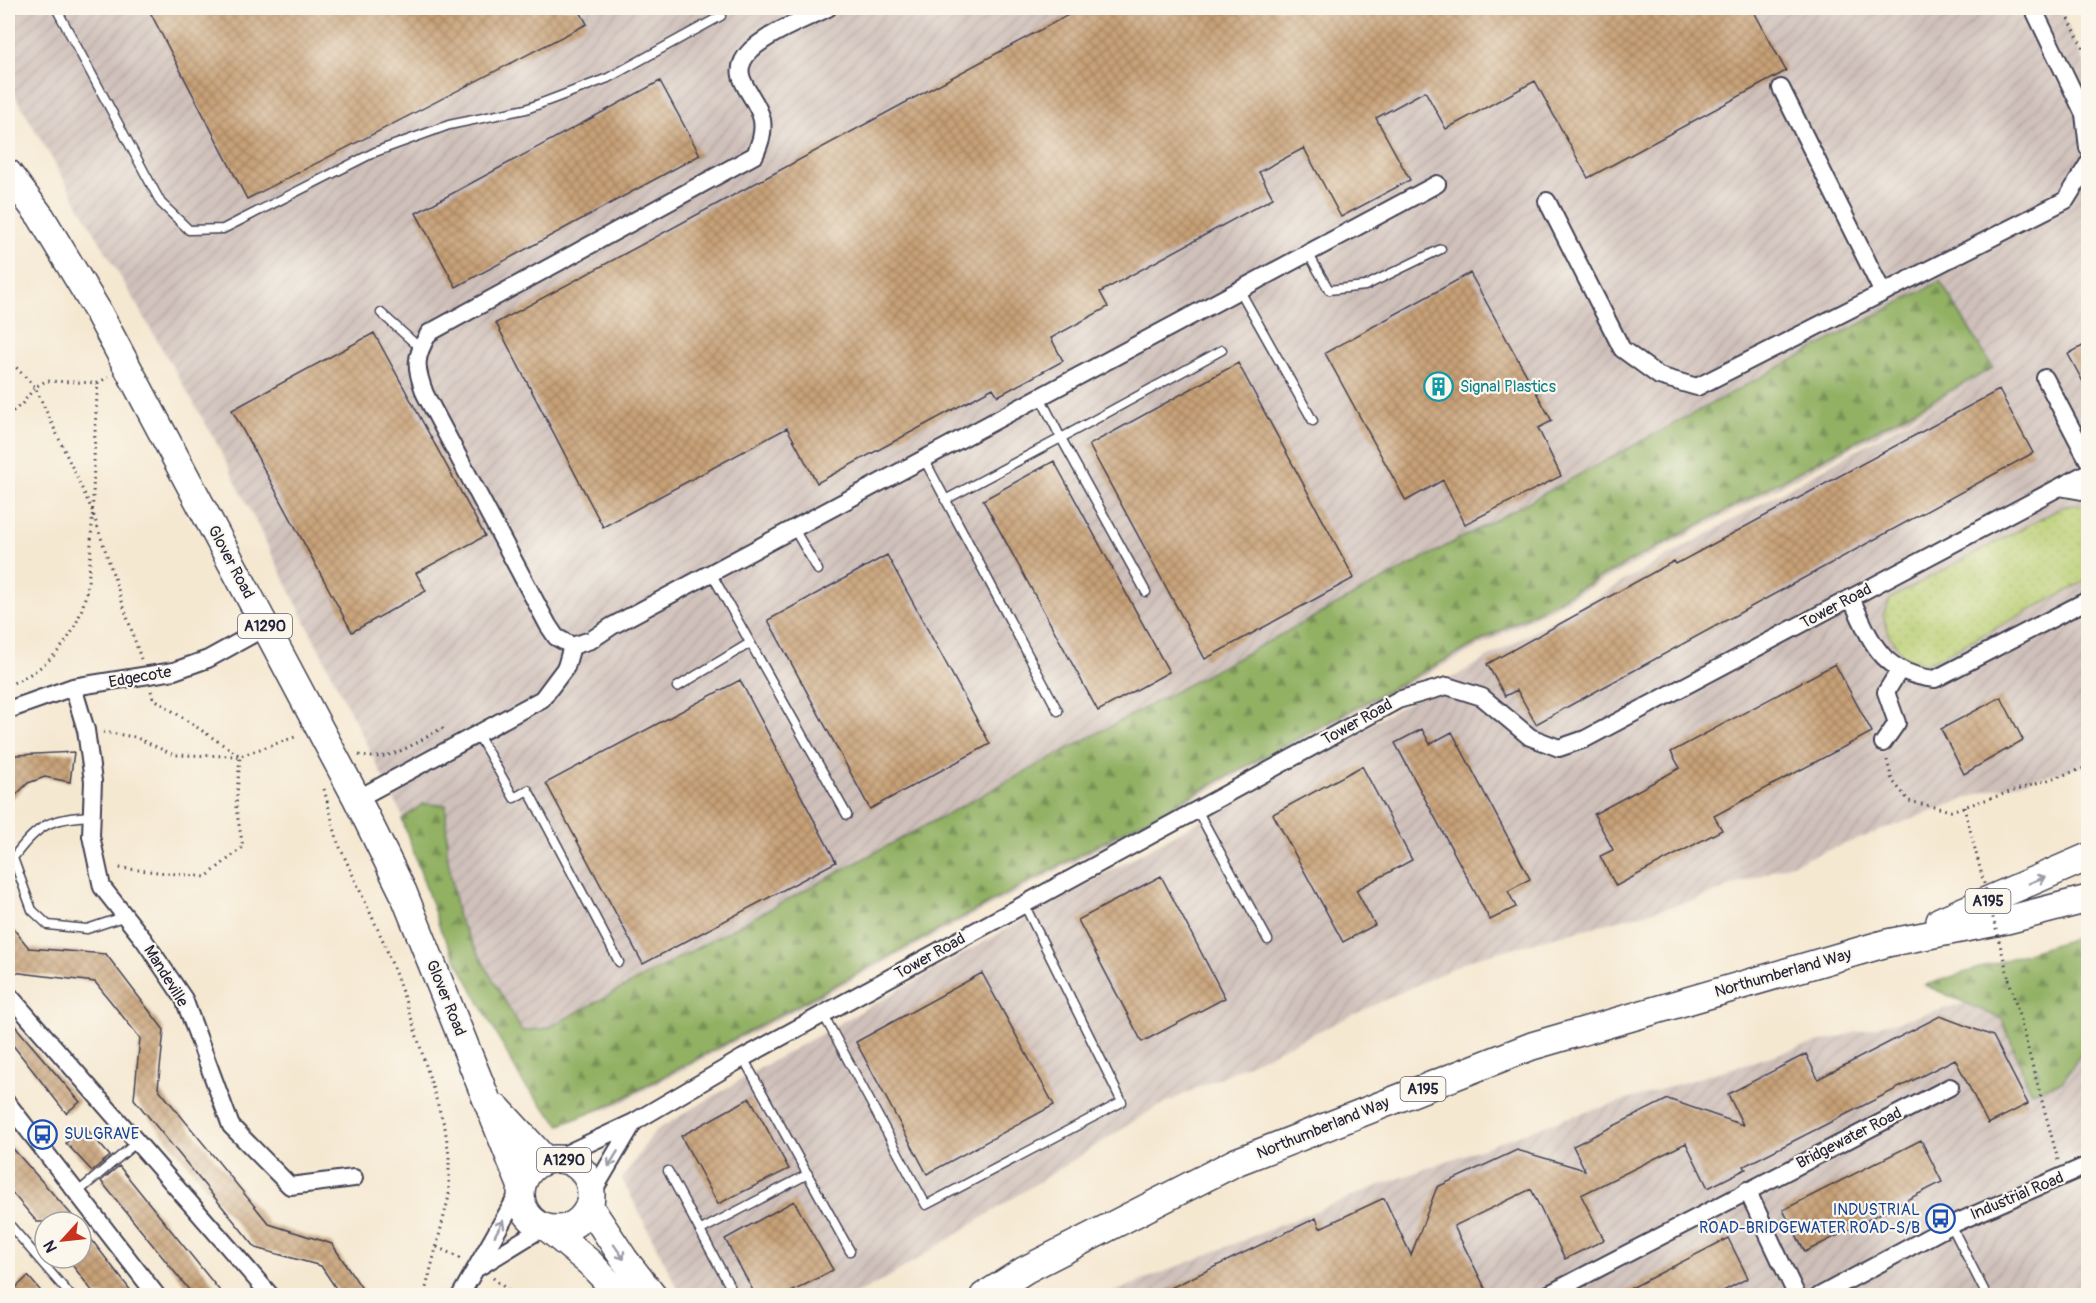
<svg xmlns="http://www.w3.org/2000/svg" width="2096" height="1303" viewBox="0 0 2096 1303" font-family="Pangolin,sans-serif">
<defs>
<pattern id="industrial-furrows" width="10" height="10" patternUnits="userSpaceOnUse" patternTransform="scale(1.5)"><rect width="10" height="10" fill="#cfc0ba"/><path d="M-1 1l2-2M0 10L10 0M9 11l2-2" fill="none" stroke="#b1a5a1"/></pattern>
<pattern id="grass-dots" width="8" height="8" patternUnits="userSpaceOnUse" patternTransform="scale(1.5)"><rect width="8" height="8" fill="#b9ce72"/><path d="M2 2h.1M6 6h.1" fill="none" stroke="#9fb164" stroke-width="1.8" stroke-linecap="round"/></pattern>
<pattern id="forest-firs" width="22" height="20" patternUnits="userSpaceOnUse" patternTransform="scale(1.5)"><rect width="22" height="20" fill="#92b164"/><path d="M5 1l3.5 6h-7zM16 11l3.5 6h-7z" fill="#779054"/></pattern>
<pattern id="building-cross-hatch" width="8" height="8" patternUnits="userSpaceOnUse" patternTransform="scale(1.5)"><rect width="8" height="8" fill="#c8a177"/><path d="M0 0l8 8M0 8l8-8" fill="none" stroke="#a28363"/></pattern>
</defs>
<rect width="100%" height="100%" fill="#fbf7ec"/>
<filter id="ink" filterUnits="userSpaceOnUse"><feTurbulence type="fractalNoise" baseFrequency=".0167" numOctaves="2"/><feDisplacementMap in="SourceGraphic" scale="12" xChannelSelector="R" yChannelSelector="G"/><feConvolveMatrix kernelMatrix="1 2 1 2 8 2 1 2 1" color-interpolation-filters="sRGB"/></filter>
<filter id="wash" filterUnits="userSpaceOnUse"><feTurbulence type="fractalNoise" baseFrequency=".008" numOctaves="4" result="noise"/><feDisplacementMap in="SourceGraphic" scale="24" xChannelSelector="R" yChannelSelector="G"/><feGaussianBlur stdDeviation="1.35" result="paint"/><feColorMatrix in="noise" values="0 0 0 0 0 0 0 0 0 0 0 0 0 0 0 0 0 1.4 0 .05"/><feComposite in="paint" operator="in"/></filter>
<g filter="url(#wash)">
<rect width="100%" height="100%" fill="#f5e8d1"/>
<path fill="url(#industrial-furrows)" d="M8,8H2060L2088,71V765L1987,791L1692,901L1474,958L1155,1108L889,1277L854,1295H684L679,1291L622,1179L655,1131L764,1066L1982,379L609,1109L562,1113L483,978L215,440L8,83Z
M1962,1004L2072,1007L2088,1012V1295L1104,1296L1373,1188L1557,1121L1794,1049Z"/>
<path fill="url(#grass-dots)" stroke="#6e7856" stroke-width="1.5" d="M2086,504L2088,506V580L1940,657L1925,663L1905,658L1890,637L1883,615L1891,598L2065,506Z"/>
<path fill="url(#forest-firs)" stroke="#5a6a50" stroke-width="1.5" d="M1940,281L1993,368L610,1105L560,1125L523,1083L441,931L402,819L423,804L446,805L447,853L458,918L522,1031L548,1028Z
M2081,936L2088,937V1043L2062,1082L2031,1092L2002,1019L1925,985Z"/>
<g id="blocks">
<path fill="url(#building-cross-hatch)" d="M148,8H578L587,24L247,199Z
M1081,8H1752L1786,71L1588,178L1535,81L1446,129L1425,91L1376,118L1410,180L1341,217L1304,148L1259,172L1273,198L1100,292L1108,307L1051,338L1063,361L998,396L993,388L817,483L787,428L603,527L496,323Z
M660,81L700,155L456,287L416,213Z
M1470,273L1552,421L1538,428L1561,476L1465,524L1443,480L1406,501L1325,353Z
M374,333L485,536L416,573L426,591L352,632L232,410Z
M2088,343V391L2068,354Z
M1238,363L1354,578L1205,659L1089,445Z
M1999,390L2033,453L1536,724L1517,690L1505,696L1487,664L1674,561L1676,564Z
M1054,461L1169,672L1098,711L983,500Z
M887,555L990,744L870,809L768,620Z
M1835,664L1872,732L1714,816L1722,830L1616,886L1600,856L1613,850L1594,814L1680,768L1671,752Z
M740,680L836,862L643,964L546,783Z
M2001,697L2023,740L1964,774L1941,729Z
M1422,729L1430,744L1452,732L1530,879L1508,891L1516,907L1490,920L1395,743Z
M74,752L70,782L45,777L28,783L8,803V764L16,755Z
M1362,766L1412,860L1356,890L1375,925L1343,942L1273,814Z
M1161,876L1225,998L1142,1042L1078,920Z
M8,922L29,948L106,954L164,1030L158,1088L269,1224L332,1244L367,1296H341L321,1266L256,1248L134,1099L140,1038L95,982L12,972L8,966Z
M982,973L1054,1105L927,1174L856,1042Z
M1940,1016L1993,1036L2028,1104L1988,1124L1955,1059L1744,1166L1746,1169L1708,1188L1686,1143L1581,1195L1604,1240L1565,1259L1531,1189L1454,1226L1489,1296H1154L1316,1218L1320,1228L1384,1198L1411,1255L1437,1187L1517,1150L1585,1170L1573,1146L1668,1099L1743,1125L1728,1094L1806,1054L1818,1079Z
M9,1019L80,1102L66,1113L8,1039Z
M750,1098L789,1169L718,1204L681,1136Z
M85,1127L110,1156L92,1171L66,1143Z
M1921,1140L1942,1182L1805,1252L1783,1210Z
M8,1143L78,1222H37L8,1188Z
M119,1166L224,1296H194L101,1181Z
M794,1201L833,1270L784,1296H756L725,1239Z
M81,1226L135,1296H96L67,1258H81Z
M1728,1238L1748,1278L1714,1296H1616Z
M28,1276L45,1296H8V1295Z"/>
</g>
</g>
<g filter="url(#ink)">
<use href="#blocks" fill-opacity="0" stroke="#424052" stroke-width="1.5"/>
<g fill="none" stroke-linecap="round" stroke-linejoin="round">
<defs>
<path id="lane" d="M56,8L161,203L189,230L223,229L375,152L449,125L526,109L608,78L721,16
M1308,253L1329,290L1365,286L1441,249
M1240,291L1313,421
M381,313L420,348
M1040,397L1061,438L1222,350
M924,459L1058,711
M945,500L1061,438L1146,592
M794,529L818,570
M711,573L847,815
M677,687L750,643
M477,733L514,798L528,790L619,962
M1197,810L1268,940
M92,816C51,818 38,824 13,858L32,910L48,925L87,929L123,917
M823,1014L926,1205L1122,1102L1024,904
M743,1058L850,1251
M668,1171L735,1296
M78,1192L137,1142
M8,1223L71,1296
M1951,1225L1987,1296
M701,1230L808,1174"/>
<path id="street" d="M2033,8L2084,114L2088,148
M1781,88L1882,291
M1547,201L1622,349L1659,376L1697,387L2066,200L2088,164
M2045,378L2088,460
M2060,487L2088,492
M1851,598C1872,643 1881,673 1935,679L2088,600
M572,646L591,640L612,626L1437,184
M572,646L556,637L548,625L425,394C415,367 414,358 429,333L755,155C760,143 764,133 762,120C757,93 724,77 751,50C769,33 805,19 828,8
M73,687L86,730L93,781L91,836L102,887L144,940L184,999L231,1126L290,1186L354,1178
M8,710L73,687L174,671L208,659L266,627
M1883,743L1897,723L1886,692L1899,671
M357,799L542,699L566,667L572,646
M8,994L271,1296
M8,1104L157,1296
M557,1158L634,1122L743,1058L1398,700L1447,686L1482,697L1530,737L1559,748L1585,739L2088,472
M1747,1190L1797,1296
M591,1195L634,1122
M479,1267L544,1227
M460,1296L521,1189
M1545,1296L1950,1087
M1819,1296L1951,1225L2088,1165"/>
<path id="primary" d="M8,173L41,217L97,310L357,799L403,892L521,1185
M1940,921L2088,857
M498,1109L545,1160
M521 1194a35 35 0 1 1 70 0a35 35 0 1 1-70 0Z
M589,1206L624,1259L653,1296
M549,1229L590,1263L621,1296
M984,1296L1025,1270L1236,1162L1532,1046L1887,943L2007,920L2088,899"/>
</defs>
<use href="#lane" stroke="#424052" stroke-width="11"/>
<use href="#street" stroke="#424052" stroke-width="20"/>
<use href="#primary" stroke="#424052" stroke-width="30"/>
<path stroke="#424052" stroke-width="3" stroke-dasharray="1.5 4.5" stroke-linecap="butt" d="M2064,8L2088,59
M8,359L35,387L92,510L141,659
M8,415L22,404L35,387L46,381L97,383
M8,685C41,672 68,648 80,614C91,586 90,553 92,524C94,477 94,430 98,383L108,377
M151,691L153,698L240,756L298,736
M103,732L135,737L174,755L240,756L236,808L243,847L206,877L119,868
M359,755C389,764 416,742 442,728L445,732
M1887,760L1892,780L1909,801L1951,811L2088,767
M324,789L338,843L385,945L411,1017L445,1128L449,1155V1196L424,1296
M2009,979L2058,1160
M437,1247L462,1259
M493,1278L515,1296"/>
<use href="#lane" stroke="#fff" stroke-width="8"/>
<use href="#street" stroke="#fff" stroke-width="16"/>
<use href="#primary" stroke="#fff" stroke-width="27"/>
<path stroke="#424052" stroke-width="3" stroke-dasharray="1.5 4.5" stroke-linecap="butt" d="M1964,807L2009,979"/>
</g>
<defs><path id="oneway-shaft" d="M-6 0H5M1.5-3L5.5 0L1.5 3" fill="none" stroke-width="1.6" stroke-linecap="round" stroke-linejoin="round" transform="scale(1.5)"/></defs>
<g stroke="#9c9ca7">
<use href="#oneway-shaft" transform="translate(2037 880) rotate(-23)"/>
<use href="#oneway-shaft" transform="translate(613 1159) rotate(121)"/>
<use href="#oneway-shaft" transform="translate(499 1228) rotate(-61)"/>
<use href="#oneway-shaft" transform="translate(619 1252) rotate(55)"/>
</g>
</g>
<defs>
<symbol id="building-ring" viewBox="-11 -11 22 22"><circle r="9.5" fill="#fbf7ec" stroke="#0f9aa8" stroke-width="1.5"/><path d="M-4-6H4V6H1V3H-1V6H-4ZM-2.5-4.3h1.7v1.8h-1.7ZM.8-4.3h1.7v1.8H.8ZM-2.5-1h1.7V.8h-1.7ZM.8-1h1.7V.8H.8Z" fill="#0f9aa8"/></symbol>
<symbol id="bus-ring" viewBox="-11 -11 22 22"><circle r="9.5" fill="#fbf7ec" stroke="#1a4fb4" stroke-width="1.5"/><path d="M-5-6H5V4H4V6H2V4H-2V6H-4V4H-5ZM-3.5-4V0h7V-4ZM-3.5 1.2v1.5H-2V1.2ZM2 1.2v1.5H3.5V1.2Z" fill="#1a4fb4"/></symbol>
</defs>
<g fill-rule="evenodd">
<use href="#building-ring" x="1422" y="370" width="33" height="33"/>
<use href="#bus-ring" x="26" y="1118" width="33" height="33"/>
<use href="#bus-ring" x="1924" y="1202" width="33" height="33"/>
</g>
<g text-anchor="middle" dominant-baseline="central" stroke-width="4.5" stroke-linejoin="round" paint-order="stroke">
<g fill="#fbf7ec" stroke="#636270" stroke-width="1.5">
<rect x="238" y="614" width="54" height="24" rx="4.5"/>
<rect x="1965.5" y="889" width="45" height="24" rx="4.5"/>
<rect x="1400.5" y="1077" width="45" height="24" rx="4.5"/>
<rect x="537" y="1148" width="54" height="24" rx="4.5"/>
</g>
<g font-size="15" font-weight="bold" fill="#22223b">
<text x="265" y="626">A1290</text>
<text x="1988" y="901">A195</text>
<text x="1423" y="1089">A195</text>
<text x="564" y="1160">A1290</text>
</g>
<g font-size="16" fill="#0d838f" stroke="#fbf7ec" text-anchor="start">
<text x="1460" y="387">Signal Plastics</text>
</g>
<g font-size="16" fill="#22223b" stroke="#fbf7ec">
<text transform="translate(231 562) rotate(62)">Glover Road</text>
<text transform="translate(1836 606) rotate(-28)">Tower Road</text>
<text transform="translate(140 677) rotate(-10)">Edgecote</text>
<text transform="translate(1357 722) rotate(-29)">Tower Road</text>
<text transform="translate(930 956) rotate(-29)">Tower Road</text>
<text transform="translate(1783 973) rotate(-16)">Northumberland Way</text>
<text transform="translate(166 976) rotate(58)">Mandeville</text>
<text transform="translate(446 998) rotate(68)">Glover Road</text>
<text transform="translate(1323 1128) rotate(-22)">Northumberland Way</text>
<text transform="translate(1849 1138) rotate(-27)">Bridgewater Road</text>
<text transform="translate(2017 1196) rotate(-23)">Industrial Road</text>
</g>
<g font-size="16" fill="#164399" stroke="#fbf7ec" text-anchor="start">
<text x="64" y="1134">SULGRAVE</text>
<text x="1920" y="1210" text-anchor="end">INDUSTRIAL<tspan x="1920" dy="18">ROAD-BRIDGEWATER ROAD-S/B</tspan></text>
</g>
</g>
<rect width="2096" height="1303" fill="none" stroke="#fbf7ec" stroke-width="30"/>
<g transform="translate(63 1240) rotate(243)"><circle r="28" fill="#fbf7ec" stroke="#a4a2a5" stroke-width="1.5"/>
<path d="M0-4.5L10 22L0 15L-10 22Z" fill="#c8321e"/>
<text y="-9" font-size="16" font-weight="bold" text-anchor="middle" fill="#22223b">N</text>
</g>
</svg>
